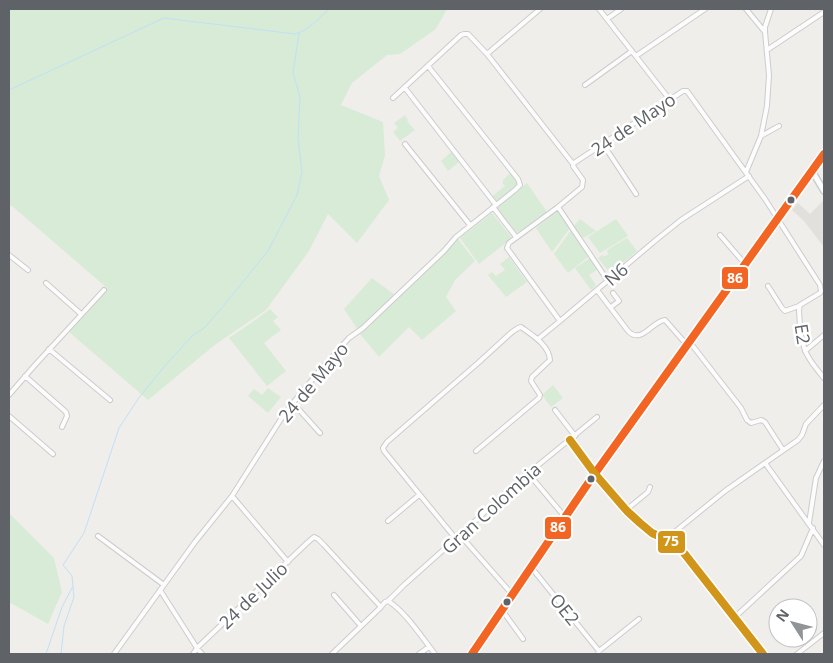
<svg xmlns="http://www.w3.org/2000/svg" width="833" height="663" viewBox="0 0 833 663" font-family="'Open Sans',sans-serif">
<rect width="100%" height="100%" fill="#efeeea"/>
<path fill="#e2e0da" d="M824,200V247L804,221L792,210L798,203L810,214Z"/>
<path fill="#d8ebd6" d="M9,9H447L436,29L400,54L387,55L352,83L341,105L383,122L385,155L379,176L389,200L357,243L328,214L309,251L266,310L216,344L148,400L69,332L107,288L12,206L9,205Z
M405,115L408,120L407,121L415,130L400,141L393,132L398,128L394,123Z
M451,152L459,162L448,171L441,161Z
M510,173L518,183L513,190L497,203L491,197L505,186L503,184V180Z
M527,183L547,212L521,231L517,232L515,231L497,208Z
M557,211L570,228L552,252L536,228Z
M492,213L512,238L479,264L460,238Z
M580,219L596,231L583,238L573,227Z
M616,219L628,236L600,253L588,237Z
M571,230L589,256L568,273L554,254Z
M627,238L637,251L610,273L598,258L602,255L604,256L608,255L607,250Z
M458,239L475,261L455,280L446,297L456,311L422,340L409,327L379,357L360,334Z
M509,257L527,282L506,297L488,275L492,272L496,276L505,270L500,264Z
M590,258L598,269L589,275L596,285L591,290L575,268Z
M372,278L395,295L358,330L344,309Z
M270,309L278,317L273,321L281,330L264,343L286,371L267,386L229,338L251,323Z
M553,385L563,398L551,407L542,395Z
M268,388L281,397L268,413L248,396L254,389L262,395Z
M9,513L54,558L62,592L48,624L9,602Z"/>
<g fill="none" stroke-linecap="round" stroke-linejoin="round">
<path stroke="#bfe0f9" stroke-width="1" d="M9,90L164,18L295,34C308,31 319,18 329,9
M46,654L62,607L73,586L72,576L63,565L84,533L119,428L138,399L163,368L192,336L204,328L220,310L268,251L297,195L302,172L298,138L300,97L293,73L299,33
M61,654L64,626L74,597L73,587"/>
<defs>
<path id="minor" d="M599,9L670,100
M746,9L765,32
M607,19L621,9
M767,50L824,12
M487,54L540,9
M636,56L705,9
M585,85L632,51
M405,88L496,205
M393,98L461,35L464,34H468L487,54L573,164
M761,136L779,126
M405,144L470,225
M603,144L636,194
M812,171L824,154
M746,172L761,136L767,106L769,75L765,32V27L771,9
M749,176L681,220L656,240L560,321L507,248L509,243L558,207L582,187L583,180L573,166L574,163L683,91H687L765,199L820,285L821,291L820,293L800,305L799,310C800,325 800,344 809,358C813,365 819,372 824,378
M493,207L516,237
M558,207L608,281
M720,235L745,264
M9,255L28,270
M46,283L81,314
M768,286L782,308L785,311L799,306
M597,290L628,331C642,345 652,321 665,320L687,345
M611,307L619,301L613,293
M538,339L560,321
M689,341L741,408L747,420L751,423L761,420L765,422L783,450
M49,349L110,400
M805,351L824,335
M25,376L66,412L67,416L62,427
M9,395L35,365L104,290
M293,403L320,433
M555,410L575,436
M9,416L53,454
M570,440L595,474L627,511L640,523L652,533L672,542L680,548L763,654
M765,463L824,545
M528,473L565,517
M232,496L288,562
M626,510L648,492L650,487
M388,521L419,495
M809,523L816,478L824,461
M460,535L512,594
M98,536L164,585
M456,539L384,451L383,448L387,442L478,363L512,332L518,328L521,327C532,335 549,345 550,360L532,377L531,381L540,395L539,398L476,451
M666,539L725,491L798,440L802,435L806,424L824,405
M531,567L599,651
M160,590L197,648L202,654
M334,595L361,626
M388,601L404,585L460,535L514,485L597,417
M502,610L523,639
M734,618L801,556L813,528
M114,654L195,542L232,496L281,419L293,403L321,369L349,338L363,328L444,251L456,237L515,190L520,185L518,179L428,66
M193,654L197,648L307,543L314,537L318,539L324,545L381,607L385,602L388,601C405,611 423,639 435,654
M332,654L381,607
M419,654L429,647
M598,654L599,651L639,619
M797,654L824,633"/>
<path id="tertiary" d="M472,654L591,479L812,171L824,191"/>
</defs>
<use href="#minor" stroke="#cbcccc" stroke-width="6"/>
<use href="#tertiary" stroke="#cbcccc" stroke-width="8"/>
<use href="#minor" stroke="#fdfcfc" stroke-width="4"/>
<use href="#tertiary" stroke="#fdfcfc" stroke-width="5"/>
<defs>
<path id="bus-1" d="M472,654L591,479L824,154"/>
<path id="bus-2" d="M570,440L595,474L627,511L640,523L652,533L672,542L680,548L763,654"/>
</defs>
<use href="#bus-1" stroke="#fff" stroke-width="11"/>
<use href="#bus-2" stroke="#fff" stroke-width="11"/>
<use href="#bus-1" stroke="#f26522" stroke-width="8"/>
<use href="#bus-2" stroke="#d1951a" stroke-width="8"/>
</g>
<g fill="#5f6368" stroke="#fff" stroke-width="2">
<circle cx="791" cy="200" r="4.5"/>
<circle cx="591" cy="479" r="4.5"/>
<circle cx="507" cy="602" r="4.5"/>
</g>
<g text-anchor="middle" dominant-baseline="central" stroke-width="5" stroke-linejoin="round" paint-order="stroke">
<g font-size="18" fill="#5f6368" stroke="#fff">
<text transform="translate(633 124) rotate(-34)">24 de Mayo</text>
<text transform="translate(616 274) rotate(-41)">N6</text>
<text transform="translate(803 334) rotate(81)">E2</text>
<text transform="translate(313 382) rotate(-50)">24 de Mayo</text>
<text transform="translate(491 508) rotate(-42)">Gran Colombia</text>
<text transform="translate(253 595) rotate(-44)">24 de Julio</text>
<text transform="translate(565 609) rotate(51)">OE2</text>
</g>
</g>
<g stroke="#fff" stroke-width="2">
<rect x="721" y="266" width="28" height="24" rx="5" fill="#f26522"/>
<rect x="544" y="516" width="28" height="24" rx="5" fill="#f26522"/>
<rect x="657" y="530" width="29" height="24" rx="5" fill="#d1951a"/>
</g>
<g font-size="14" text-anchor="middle" font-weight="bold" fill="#fff">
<text x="735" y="283">86</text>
<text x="558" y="532">86</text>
<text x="671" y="546">75</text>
</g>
<rect width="833" height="663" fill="none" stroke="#5f6368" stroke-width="20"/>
<g transform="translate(793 623) rotate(306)"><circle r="24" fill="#ffffff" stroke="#bfc1c3"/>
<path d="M0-4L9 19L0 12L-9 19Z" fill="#919496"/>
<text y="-8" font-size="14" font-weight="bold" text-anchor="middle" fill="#5f6368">N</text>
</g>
</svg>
